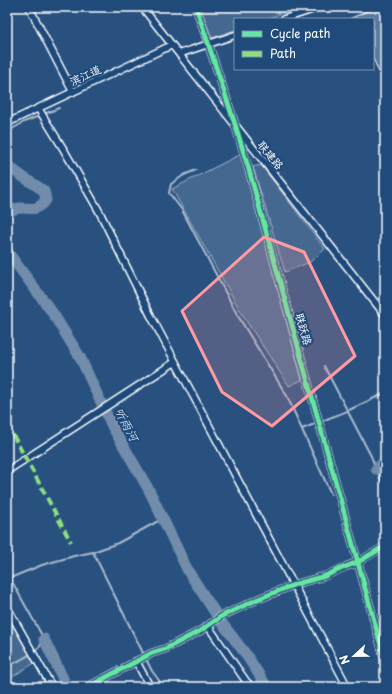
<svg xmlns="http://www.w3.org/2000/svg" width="392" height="694" viewBox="0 0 392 694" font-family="'Playpen Sans','LXGW WenKai TC',sans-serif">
<rect width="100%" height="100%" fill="#28517f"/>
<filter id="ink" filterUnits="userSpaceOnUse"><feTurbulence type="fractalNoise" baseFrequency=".025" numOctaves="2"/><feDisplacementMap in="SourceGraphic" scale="8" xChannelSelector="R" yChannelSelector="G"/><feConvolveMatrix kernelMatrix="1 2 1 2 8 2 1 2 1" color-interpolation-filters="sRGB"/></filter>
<g filter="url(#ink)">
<path fill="#446890" stroke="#a2b4c8" d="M200,7H300L266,19H235V30L212,38Z
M241,154L302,380L289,386L245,319L172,189Z
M261,165L325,249L310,262L285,272L253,167Z
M7,610L36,662L7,680Z"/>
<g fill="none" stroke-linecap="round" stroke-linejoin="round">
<path stroke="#aabbcd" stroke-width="2" d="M7,132L24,122L59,108
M196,170L184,175L171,184L169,193L182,210L238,316L287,396L331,494
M324,366L371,456L379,476L385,487
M302,429L347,411L385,393
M93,552L152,671L164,687
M7,666C18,662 42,650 44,639L10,578L42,565L74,556L93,552L118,543L162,519
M379,687L381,686"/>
<path stroke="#718dab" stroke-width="11" d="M7,164C17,175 32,182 44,191L46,200C33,215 29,205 15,209C13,209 9,213 7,214
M7,251L52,312L80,357L112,426L149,490L188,571L216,614
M376,469L385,461
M222,623L245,653L267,687
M44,639L67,687"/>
</g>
<path fill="#5a7a9d" stroke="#fff" d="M377,7H385V87L373,58V19H349Z"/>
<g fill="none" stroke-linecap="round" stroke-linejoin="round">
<defs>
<path id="minor" d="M29,7L73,92
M142,7L385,315
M196,7L234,121L249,170L385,660
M284,19L320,7
M179,54L235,35
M38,108L64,150L99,211L151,316L346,684
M7,123L172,45
M7,471L175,362
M7,607L52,687
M208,626L250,687
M136,661L150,687
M88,687L152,653L165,649L200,631L222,616L258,599L296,584L325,576L345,567L358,562L385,546
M240,687L248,683"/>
</defs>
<use href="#minor" stroke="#fff" stroke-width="9"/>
<use href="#minor" stroke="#1f4a7a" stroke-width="6"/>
<path stroke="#8de07e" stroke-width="4" stroke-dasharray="8 4" stroke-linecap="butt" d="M7,424L71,542"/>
<defs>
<path id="cycleway" d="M196,7L234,121L249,170L385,660
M88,687L152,653L165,649L200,631L222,616L258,599L296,584L325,576L345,567L358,562L385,546"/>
</defs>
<use href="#cycleway" stroke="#1f4a7a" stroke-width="8"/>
<use href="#cycleway" stroke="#66e7a1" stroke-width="5"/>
</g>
</g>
<path fill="#ff9aa2" fill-opacity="0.2" stroke="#ff9aa2" stroke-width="3" stroke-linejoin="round" d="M264,237L304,252L355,356L272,426L222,392L182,311Z"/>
<g text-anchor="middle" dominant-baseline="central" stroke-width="4" stroke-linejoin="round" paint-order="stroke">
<g font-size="11" fill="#fff" stroke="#1f4a7a">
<text transform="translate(85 75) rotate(-25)">滨江道</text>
<text transform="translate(271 155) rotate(51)">联建路</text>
<text transform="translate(304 329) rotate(74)">联跃路</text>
</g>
<g font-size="12" font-style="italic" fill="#d4dde6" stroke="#1f4a7a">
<text transform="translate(127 424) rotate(62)">听雨河</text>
</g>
</g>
<rect width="392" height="694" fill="none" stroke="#1f4a7a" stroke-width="24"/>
<rect x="12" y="12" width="368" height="670" fill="none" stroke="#fff" stroke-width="1.5" filter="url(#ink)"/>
<rect x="234" y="18" width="140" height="52" fill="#1f4a7a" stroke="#7992af"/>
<rect x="242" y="31" width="20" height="6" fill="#66e7a1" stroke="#7992af"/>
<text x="270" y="38" font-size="12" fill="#ffffff">Cycle path</text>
<rect x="242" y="51" width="20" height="6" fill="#8de07e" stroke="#7992af"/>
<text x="270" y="58" font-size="12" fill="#ffffff">Path</text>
<g transform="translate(354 656) rotate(248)" stroke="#1f4a7a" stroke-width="3" paint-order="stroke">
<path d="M0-3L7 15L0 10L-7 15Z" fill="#ffffff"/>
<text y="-6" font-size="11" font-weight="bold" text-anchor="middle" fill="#ffffff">N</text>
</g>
</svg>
